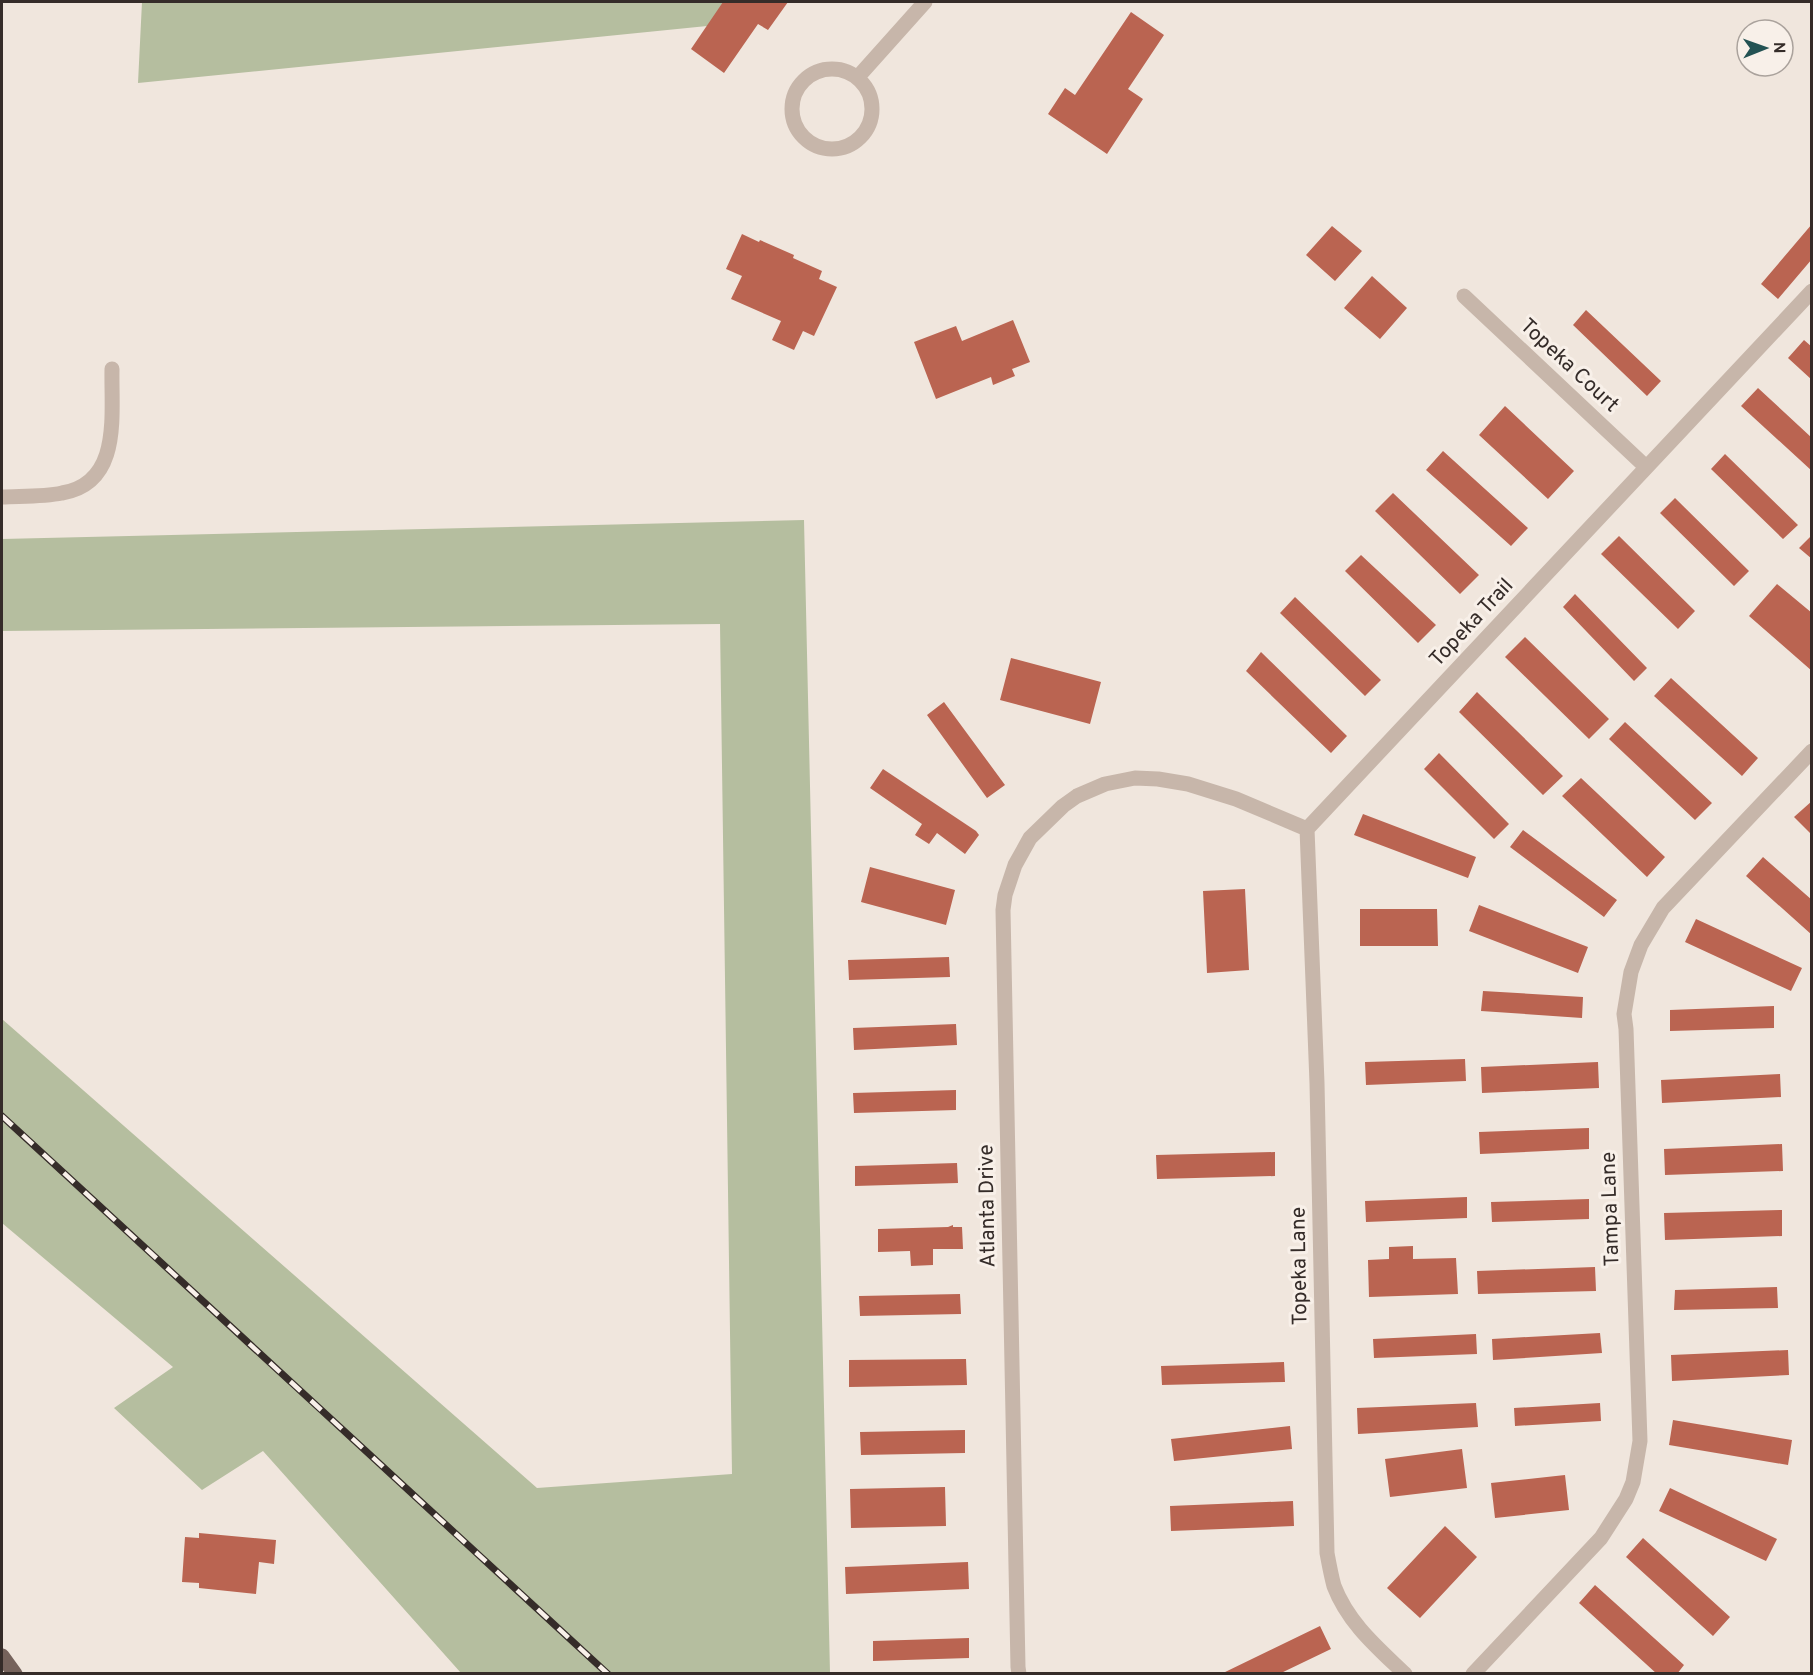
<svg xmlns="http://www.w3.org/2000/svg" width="1813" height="1675" viewBox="0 0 1813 1675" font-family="Overpass,sans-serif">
<rect width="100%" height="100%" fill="#f0e6dd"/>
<path fill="#b5be9f" d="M142,2H727V24L138,83Z
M804,520L830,1673H461L263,1451L202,1490L114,1408L173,1367L2,1223V1019L537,1488L732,1474L720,624L2,631V539Z"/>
<path fill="#ba6451" d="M723,2H788L768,30L758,24L724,73L691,49Z
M1131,12L1164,35L1128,89L1143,99L1107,154L1048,114L1065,88L1075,95Z
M1812,224V259L1778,299L1761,284Z
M1332,226L1362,251L1335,281L1306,255Z
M742,234L759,242L760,240L794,255L793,258L822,271L819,279L837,287L814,336L803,331L794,350L772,340L781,321L731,299L742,276L726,269Z
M1372,276L1407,308L1380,339L1344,308Z
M1586,310L1661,381L1647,396L1573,325Z
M1013,320L1030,362L1012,369L1015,376L993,385L991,377L936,399L914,342L956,326L962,341Z
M1804,340L1812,347V380L1788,358Z
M1758,388L1812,438V471L1741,406Z
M1505,406L1574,471L1548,499L1479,435Z
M1443,451L1528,528L1511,546L1426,470Z
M1725,454L1798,525L1783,539L1711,469Z
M1393,493L1479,575L1460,594L1375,511Z
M1675,498L1749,571L1734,586L1660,513Z
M1812,535V559L1799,548Z
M1619,536L1695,611L1678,629L1601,554Z
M1361,555L1436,625L1418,643L1345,571Z
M1777,584L1812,613V671L1749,616Z
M1575,594L1647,668L1634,681L1563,607Z
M1295,597L1381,680L1365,696L1280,613Z
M1525,637L1609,719L1589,739L1505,657Z
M1261,652L1347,736L1331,753L1246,671Z
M1011,658L1101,682L1090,724L1000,700Z
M1671,678L1758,758L1742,776L1654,696Z
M1477,692L1563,776L1543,795L1459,712Z
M944,702L1005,785L987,798L927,715Z
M1625,722L1712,803L1695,820L1609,739Z
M1439,753L1509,824L1494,839L1424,769Z
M883,769L976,831L979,835L965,854L937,833L929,844L915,835L922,824L870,788Z
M1581,778L1665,857L1647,877L1562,796Z
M1812,801V835L1794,817Z
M1363,814L1476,857L1468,878L1354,835Z
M1523,830L1617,900L1604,917L1510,847Z
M1763,857L1812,900V935L1746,876Z
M870,867L955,890L946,925L861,902Z
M1245,889L1249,970L1207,973L1203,891Z
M1479,905L1588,947L1578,973L1469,931Z
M1360,909H1437L1438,946H1360Z
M1696,919L1802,968L1791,991L1685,942Z
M949,957L950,977L849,980L848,960Z
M1483,991L1583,997L1582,1018L1481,1011Z
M1774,1006V1028L1670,1031V1010Z
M956,1024L957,1045L854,1050L853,1028Z
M1465,1059L1466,1081L1366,1085L1365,1062Z
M1598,1062L1599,1088L1482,1093L1481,1067Z
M1780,1074L1781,1097L1662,1103L1661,1080Z
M956,1090V1110L854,1113L853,1093Z
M1589,1128V1149L1480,1154L1479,1132Z
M1782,1144L1783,1171L1665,1175L1664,1149Z
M1275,1152V1176L1157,1179L1156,1155Z
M957,1163L958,1183L855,1186V1166Z
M1467,1197V1218L1366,1222L1365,1201Z
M1589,1199V1219L1492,1222L1491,1202Z
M1782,1210V1236L1665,1240L1664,1213Z
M953,1225V1227H962L963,1249H933V1265L911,1266L910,1251L878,1252V1229L948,1227Z
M1413,1246V1259L1456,1258L1458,1294L1369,1297L1368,1260L1389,1259V1247Z
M1595,1267L1596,1291L1478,1294L1477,1271Z
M1777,1287L1778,1308L1674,1310L1675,1290Z
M960,1294L961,1314L860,1316L859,1296Z
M1600,1333L1602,1353L1493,1360L1492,1339Z
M1476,1334L1477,1354L1374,1358L1373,1339Z
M1788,1350L1789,1375L1672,1381L1671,1355Z
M966,1359L967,1385L849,1387V1360Z
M1284,1362L1285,1382L1162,1385L1161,1366Z
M1476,1403L1478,1427L1358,1434L1357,1408Z
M1600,1403L1601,1421L1515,1426L1514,1408Z
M1673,1420L1792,1440L1788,1465L1669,1445Z
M1290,1426L1292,1449L1174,1461L1171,1439Z
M965,1430V1453L861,1455L860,1432Z
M1462,1449L1467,1488L1390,1497L1385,1459Z
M1565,1475L1569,1510L1495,1518L1491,1483Z
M945,1487L946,1526L851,1528L850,1489Z
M1670,1488L1777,1539L1766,1561L1659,1511Z
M1293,1501L1294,1526L1171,1531L1170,1506Z
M1445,1526L1477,1557L1420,1618L1387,1588Z
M199,1533L276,1540L274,1564L259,1562L256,1594L199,1588V1583L182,1582L185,1537L199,1538Z
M1643,1538L1730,1617L1713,1636L1626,1557Z
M968,1562L969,1589L846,1594L845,1567Z
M1595,1585L1684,1665L1677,1674H1657L1579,1603Z
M1320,1626L1331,1649L1279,1674H1221Z
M969,1638V1658L873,1661V1641Z"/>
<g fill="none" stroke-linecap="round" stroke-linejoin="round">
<path stroke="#c7b6aa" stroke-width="15" d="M792 109a40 40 0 1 1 80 0a40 40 0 1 1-80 0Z
M857,78L925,2
M1464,296L1646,467
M2,497C21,496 43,497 62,493C122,483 111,415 112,369
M1307,829L1317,1083L1327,1553C1329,1564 1331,1575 1334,1586C1348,1623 1378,1648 1405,1674
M1307,829L1812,291
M1019,1674L1018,1667L1003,910L1005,895L1015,865L1030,838L1063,806L1077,796L1105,784L1135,778L1158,779L1188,784L1236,799L1307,829
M1473,1674L1601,1538L1626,1499L1633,1482L1640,1441L1626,1029L1624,1014L1631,972L1641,945L1663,908L1812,751"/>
<path stroke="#76635c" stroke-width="15" d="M2,1656L15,1674"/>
<defs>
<path id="rail" d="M2,1116L608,1674"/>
</defs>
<use href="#rail" stroke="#352c29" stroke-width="7"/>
<use href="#rail" stroke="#f8f0e9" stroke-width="4.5" stroke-dasharray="14" stroke-linecap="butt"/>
</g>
<g text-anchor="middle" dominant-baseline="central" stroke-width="6" stroke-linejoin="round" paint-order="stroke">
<g font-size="21" fill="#352c29" stroke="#f8f0e9">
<text transform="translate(1569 366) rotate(43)">Topeka Court</text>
<text transform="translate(1472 623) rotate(-47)">Topeka Trail</text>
<text transform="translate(988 1206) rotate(-91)">Atlanta Drive</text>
<text transform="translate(1611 1209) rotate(-92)">Tampa Lane</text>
<text transform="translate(1300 1266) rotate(-91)">Topeka Lane</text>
</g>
</g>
<rect width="1813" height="1675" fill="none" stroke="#352c29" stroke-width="6"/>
<g transform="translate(1765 48) rotate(89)"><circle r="28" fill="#f8f0e9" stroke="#aaa29c" stroke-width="1.5"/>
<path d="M0-4.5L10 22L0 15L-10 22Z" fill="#235253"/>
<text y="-9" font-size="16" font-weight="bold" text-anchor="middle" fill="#352c29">N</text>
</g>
</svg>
